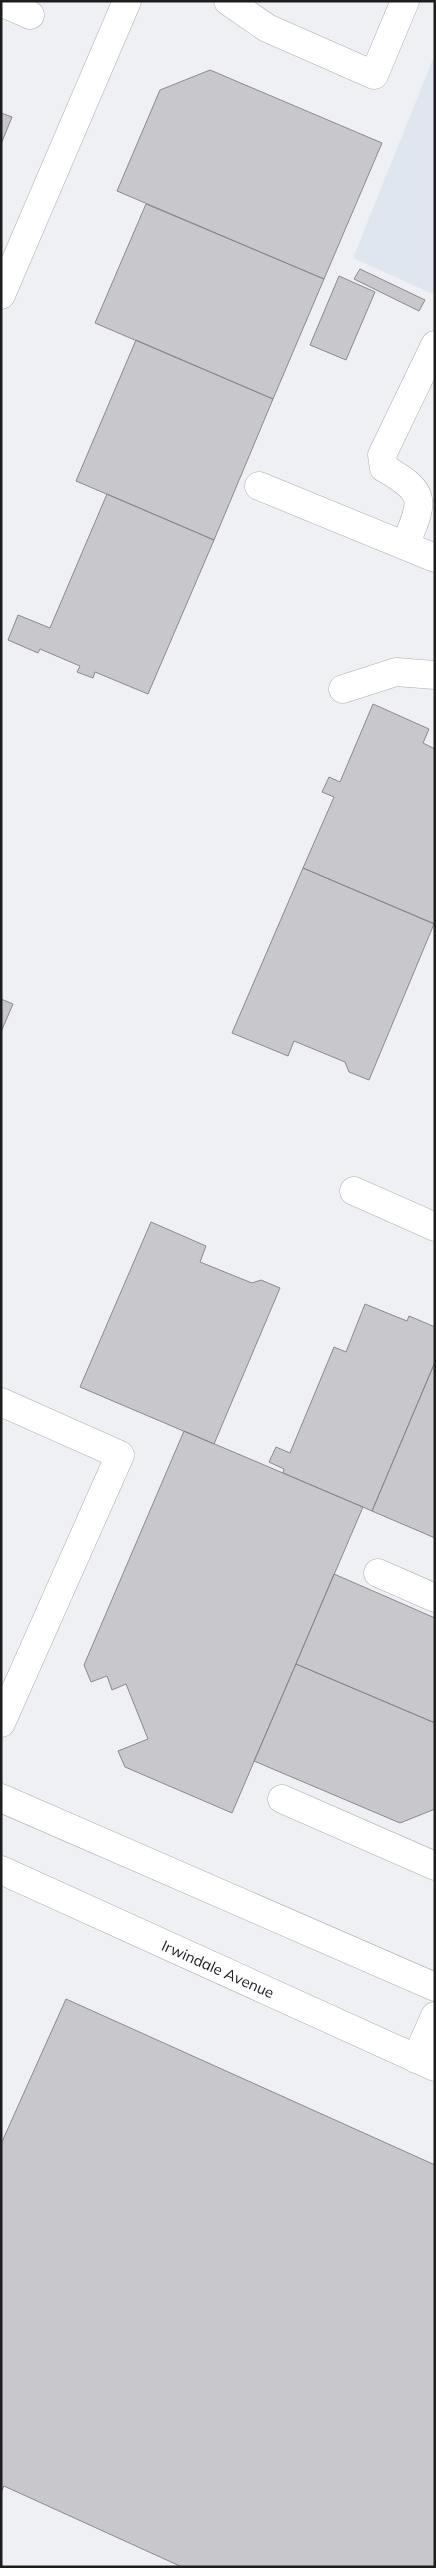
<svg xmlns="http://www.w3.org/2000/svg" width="436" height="2568" viewBox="0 0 436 2568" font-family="Mulish,sans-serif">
<rect width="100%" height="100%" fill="#eef0f3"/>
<path fill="#dfe6ef" d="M435,54V295L353,258Z"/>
<path fill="#c8c8cc" stroke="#8a8a8d" d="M210,70L382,143L324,279L117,191L160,90Z
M1,113L12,117L1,144Z
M146,204L324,279L273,399L95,323Z
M360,269L425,300L419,311L354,279Z
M339,276L375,292L346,360L310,345Z
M136,340L273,399L214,540L76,481Z
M107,494L214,540L148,694L95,672L93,678L77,672L80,666L40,649L38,653L8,640L18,615L50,628Z
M373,704L429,729L423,743L435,749V924L303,868L334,797L322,792L329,777L340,782Z
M303,868L434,924L369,1080L349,1072L345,1062L294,1041L288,1056L232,1033Z
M1,999L13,1004L1,1032Z
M151,1222L206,1246L200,1262L252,1283L261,1280L280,1288L214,1444L80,1387Z
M365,1304L407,1321L409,1316L435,1327V1362L372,1511L283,1473L284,1469L269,1462L276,1447L290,1453L334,1347L346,1352Z
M435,1362V1538L372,1511Z
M184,1431L363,1507L232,1813L125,1767L118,1751L148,1739L126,1684L112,1690L107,1676L91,1682L84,1665Z
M334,1574L435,1618V1723L296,1664Z
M296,1664L435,1723V1809L400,1823L254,1761Z
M66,1999L435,2165V2567H182L4,2486L1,2492V2144Z"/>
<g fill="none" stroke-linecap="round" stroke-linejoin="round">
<defs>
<path id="minor" d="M228,1L267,28L374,75L405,1
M1,2L30,15
M1,295L127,1
M259,486L435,558
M405,546C423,500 429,494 384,468L382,455L435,345
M343,689L396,672L435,675
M354,1191L435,1227
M1,1402L120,1455L1,1723
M378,1573L435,1598
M282,1799L435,1866
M416,2059L435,2016"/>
<path id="major" d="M1,1798L435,1987
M1,1870L435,2067"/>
</defs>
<use href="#minor" stroke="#aaacaf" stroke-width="29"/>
<use href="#major" stroke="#aaacaf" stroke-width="29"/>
<use href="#minor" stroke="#fff" stroke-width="28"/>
<use href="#major" stroke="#fff" stroke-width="28"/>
</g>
<g text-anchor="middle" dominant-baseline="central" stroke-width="4" stroke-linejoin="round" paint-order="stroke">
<g font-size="15" fill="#1d1d1e" stroke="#fdfdff">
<text transform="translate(218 1969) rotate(24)">Irwindale Avenue</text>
</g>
</g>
<rect width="436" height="2568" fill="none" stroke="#1d1d1e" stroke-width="5"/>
</svg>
